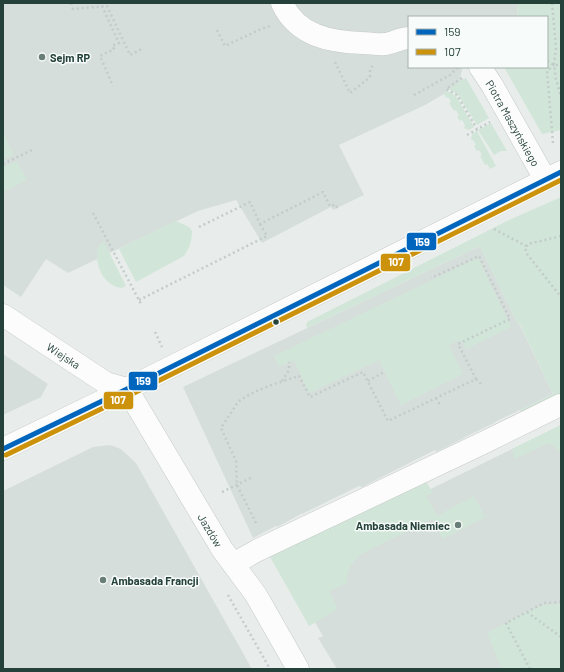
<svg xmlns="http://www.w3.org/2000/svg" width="564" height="672" viewBox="0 0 564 672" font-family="Barlow,sans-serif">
<rect width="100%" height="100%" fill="#e8edeb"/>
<path fill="#d6dedb" d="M3,3H518L517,15L508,17H409V67H463L460,78L461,80L444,94L425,105L339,145L364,195L333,210L331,207L329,208L262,243L236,200L198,211L68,273L46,259L21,297L3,285Z
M480,246L518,324L520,325L553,394L495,422L494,424V423L463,438V439H462L436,452L435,450L362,487L359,486L304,513V514L303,513L277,527L276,526L253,538L183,387Z
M3,354L48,384L41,397L3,415Z
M561,425V669H337L318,638L323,636L280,563Z
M110,445L121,449L136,463L252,669H3V491L93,447Z"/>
<path fill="#d1e6d8" d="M518,3H561V130L542,134L504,67H547V17H508L517,15Z
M466,78L489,118L477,125L458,95L449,89L461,80Z
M447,91L456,96L474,127L469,130L464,128L465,125L462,120L460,121L457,117L459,116L456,110L454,111L449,103L451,102L448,97L446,98L444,94Z
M491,123L507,151H501L494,155L478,130Z
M3,131L14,155L3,160Z
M477,131L496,166L490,169L487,164L485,165L480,156L482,155L479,150L477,151L474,146L476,145L473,140H471L472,134Z
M17,161L27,180L3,192V167Z
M561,197V407L523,415L520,410L553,394L520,324H518L480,246L307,328L306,325L307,322L507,221Z
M176,221L189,227L192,231C192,240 190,248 184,256L136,282L119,249Z
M104,242L126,286L122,288C103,287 92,261 99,245Z
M478,258L511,327L466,349L461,340L449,345L463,374L401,405L379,360L309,393L294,360L279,367L274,356Z
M561,425V452L549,443L515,459L512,449Z
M425,480L433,493L426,496L437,516L474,496L485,517L443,539L432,519L361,554C352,562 346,571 347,583L329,591L338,609L309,626L269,555Z
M561,604V669H502L487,633L532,609L545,605Z"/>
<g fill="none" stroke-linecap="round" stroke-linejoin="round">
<defs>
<g id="minor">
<path d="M282,3C297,36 330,42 363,43C370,43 378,45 385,44C393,43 401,38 409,38"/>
<path id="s1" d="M480,67L492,85L545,179"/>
<path id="s2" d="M3,315L106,383L127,389"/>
<path id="s3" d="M127,389L222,549L256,595L298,669"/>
<path d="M3,449L127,389L561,172"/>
<path d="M233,564L258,550L485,442L560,405"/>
</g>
</defs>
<use href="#minor" stroke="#c5cac8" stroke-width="23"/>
<path stroke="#c3ccca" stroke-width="2.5" stroke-dasharray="2 3" stroke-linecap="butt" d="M71,3L73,9L107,6L130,55L144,48
M552,3L556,48L554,65L556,79L561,97
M102,6L119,43L112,46L114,49L100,56L113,86
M217,30L225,46L261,29L270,26
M547,61L554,65H561
M335,62L350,93L370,77V70L373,65
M462,78L446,89L457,95L477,129
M414,95L450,75L458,67
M467,135L490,122
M553,143L547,71L554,65
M3,164L32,150
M93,213L141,304
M199,227L250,202L260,224L323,192L330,206L333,205L335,208L338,206
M494,229L526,246
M561,236L528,244L525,248L527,254L561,297
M139,300L267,236L260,224
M155,332L162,347
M476,379L483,386
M282,381L289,370V362
M368,381L384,372
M436,398L440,405
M222,492L253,477
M256,523L237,485L236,461L221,428L238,402C253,390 280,382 299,376L310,397L363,372L388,421L476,379L458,344L510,319L479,256L431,278
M228,595L270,669
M527,612L561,637
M530,669L506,623L544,603L561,602"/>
<use href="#minor" stroke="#fcfcfc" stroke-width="22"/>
<defs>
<path id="bus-1" d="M3,449L127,389L561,172"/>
<path id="bus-2" d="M6,455L130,395L561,180"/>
</defs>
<use href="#bus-1" stroke="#f7fbf9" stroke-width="8"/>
<use href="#bus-2" stroke="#f7fbf9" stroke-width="8"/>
<use href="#bus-1" stroke="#0065bd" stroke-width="5"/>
<use href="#bus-2" stroke="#cd920c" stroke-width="5"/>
</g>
<g fill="#697e78" stroke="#f7fbf9" stroke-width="1.5">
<circle cx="42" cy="57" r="4"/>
<circle cx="458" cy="525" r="4"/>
<circle cx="103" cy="580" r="4"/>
</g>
<circle fill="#24423a" stroke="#f7fbf9" stroke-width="1.5" cx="276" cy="322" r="3.5"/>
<g text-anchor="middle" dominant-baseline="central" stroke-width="3" stroke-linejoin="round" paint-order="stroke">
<g font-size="11" font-weight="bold" fill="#24423a" stroke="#f7fbf9" text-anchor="start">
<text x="50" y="57">Sejm RP</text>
<text x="450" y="525" text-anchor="end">Ambasada Niemiec</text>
<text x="111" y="580">Ambasada Francji</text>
</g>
<g font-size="11" fill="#24423a" stroke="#f7fbf9">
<text stroke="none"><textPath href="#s1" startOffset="65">Piotra Maszyńskiego</textPath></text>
<text stroke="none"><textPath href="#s2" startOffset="73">Wiejska</textPath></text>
<text stroke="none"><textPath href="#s3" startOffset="164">Jazdów</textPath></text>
</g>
</g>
<g stroke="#f7fbf9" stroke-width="1.5">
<rect x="406" y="232" width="31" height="19" rx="4" fill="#0065bd"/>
<rect x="380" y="253" width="31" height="19" rx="4" fill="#cd920c"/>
<rect x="128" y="371" width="30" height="20" rx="4" fill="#0065bd"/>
<rect x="103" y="391" width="31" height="19" rx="4" fill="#cd920c"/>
</g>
<g font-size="11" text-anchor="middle" font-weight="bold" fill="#fff">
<text x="422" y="246">159</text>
<text x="396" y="266">107</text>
<text x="143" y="385">159</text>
<text x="118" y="404">107</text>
</g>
<rect width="564" height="672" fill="none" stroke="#24423a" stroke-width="8"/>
<rect x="408" y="16" width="140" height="52" fill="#f7fbf9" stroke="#a3b1ad"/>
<rect x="416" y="29" width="20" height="6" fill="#0065bd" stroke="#a3b1ad"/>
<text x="444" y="36" font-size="12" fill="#24423a">159</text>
<rect x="416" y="49" width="20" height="6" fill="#cd920c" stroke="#a3b1ad"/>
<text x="444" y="56" font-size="12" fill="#24423a">107</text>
</svg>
